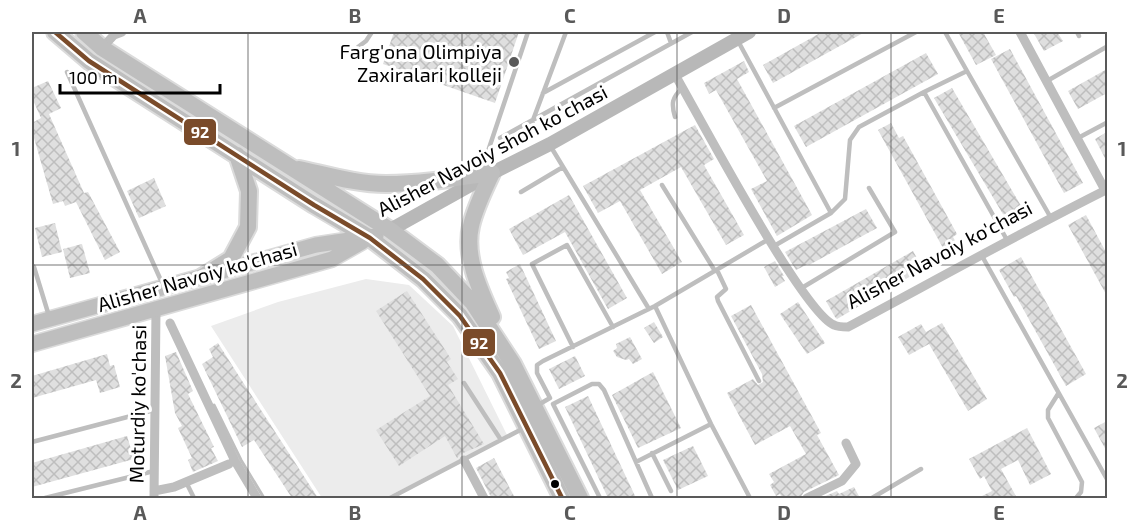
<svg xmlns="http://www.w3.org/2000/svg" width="1139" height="530" viewBox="0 0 1139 530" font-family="'Exo 2',sans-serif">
<defs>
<pattern id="building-cross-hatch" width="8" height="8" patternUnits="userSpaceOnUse" patternTransform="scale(1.5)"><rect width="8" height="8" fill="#dfdfdf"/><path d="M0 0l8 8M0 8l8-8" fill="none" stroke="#bebebe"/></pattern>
</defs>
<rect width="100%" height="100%" fill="#fff"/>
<path fill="#ececec" d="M366,279L409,285L453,326L507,435L385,498H322L211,326L278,302Z"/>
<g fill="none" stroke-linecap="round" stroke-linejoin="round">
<path stroke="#bfbfbf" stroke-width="3" d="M214,405L241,460L264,498"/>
</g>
<path fill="url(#building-cross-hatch)" d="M394,32H519L495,103L383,64Z
M822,32H865L773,83L763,65Z
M958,32H983L996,55L976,65Z
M1033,32H1057L1063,41L1044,51Z
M1010,49L1083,183L1064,193L991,59Z
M926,53L938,74L806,147L794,126Z
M744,61L749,72L737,79L812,215L777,236L751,189L767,181L716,90L709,94L704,83Z
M1107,69V93L1078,109L1068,91Z
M48,81L61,108L49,114L84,193L88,192L120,252L105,260L76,202L65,206L63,201L53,204L32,131V123L41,118L32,98V88Z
M952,88L1024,211L1007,221L934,98Z
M891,123L899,138L903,136L957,234L953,237L960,250L948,257L878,130Z
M695,125L714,159L704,165L744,235L726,245L681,167L640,190L682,262L662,274L620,201L598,213L583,186Z
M1107,132V162L1095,139Z
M154,178L166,206L139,218L127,191Z
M569,195L627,298L608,309L565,232L523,255L509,229Z
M866,209L877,228L809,265L808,264L796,270L785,252Z
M1086,215L1107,254V296L1068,225Z
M55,223L62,252L42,257L35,228Z
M82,244L90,273L70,278L63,249Z
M913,251L923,269L837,319L835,317L826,301Z
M1021,257L1086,374L1066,386L1016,296L1014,297L999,270Z
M775,261L784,276H782L785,281L775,287L764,267Z
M520,264L556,341L539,349L506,279L509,278L506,272Z
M407,291L451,359L447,362L458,379L448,385L484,444L461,454L457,458L445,436L399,466L376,430L430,396L376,311Z
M798,302L825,343L807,354L780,314Z
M751,305L821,433L817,435L839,475L804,492L800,498H782L780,494L776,496L770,485L774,482L769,474L806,454L790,426L755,445L727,393L753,379L758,385L763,382L762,374L731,316Z
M654,322L663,337L654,343L644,328Z
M942,323L987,399L968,411L929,344L909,355L898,337L921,324L926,332Z
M630,337L642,359L633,364L629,359L626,360L617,357L613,351L617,348L616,344Z
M218,343L237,373L318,498H292L254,440L242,447L202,364L213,357L209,349Z
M176,352L193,391L188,394L214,447L211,448L218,461L193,472L188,460L192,458L178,428L182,426L175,413L165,356Z
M107,354L110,366L114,365L120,387L100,393L96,380L32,398V376Z
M575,356L585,376L559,389L549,369Z
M653,372L681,428L638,448L612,395Z
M588,396L636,498H608L565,407Z
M1107,421V452L1094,428Z
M1027,428L1051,474L1030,485L1018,460L1001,469L1017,498H978L992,491L984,476L980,479L969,459Z
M127,436L134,459L32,487V463Z
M693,446L708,476L678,490L663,460Z
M494,458L515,498H491V497L476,468Z
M854,487L860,498H821L837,491L839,494Z"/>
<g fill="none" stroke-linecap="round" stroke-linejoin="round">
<defs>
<path id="primary" d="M32,324L316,245L376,236
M32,344L332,259L362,242"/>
<path id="highway" d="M55,32L89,61L314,205L370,238L423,279L460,316L500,373L562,498
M84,32L102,48L390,230L437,265L473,303L513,364L580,498
M299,169C327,175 357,184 386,184C421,184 457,178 492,173
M492,173C484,190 475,208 471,226C464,257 480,290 492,317
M202,277L231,259L248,227L249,191L237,155"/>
</defs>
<use href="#primary" stroke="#dbdbdb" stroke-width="18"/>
<use href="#highway" stroke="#dbdbdb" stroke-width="20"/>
<path stroke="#bebebe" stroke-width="4.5" d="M667,32L671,43
M945,32L967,71
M1077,32L1079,36
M738,41L831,213
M358,47L366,41L372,32
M67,72L163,285
M1047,81L1108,46
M543,93L655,32
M774,108L916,32
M675,117C671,103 672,98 682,88
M500,138L692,32
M530,138L533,120L566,32
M1078,138L1108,122
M551,147L649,309
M481,172L528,32
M662,185L715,271
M521,192L563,167
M1007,240L924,92L967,71L1051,218
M774,246L831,213L845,199L850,140L859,127L924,92
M982,256L1108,481
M32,265L34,267L49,316
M717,270L726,289L717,297L718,301L759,381
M800,289L895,232L869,188
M655,306L711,424L750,498
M573,347L532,264L567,245L613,327
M464,383L501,440
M1058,394L1048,410V418L1082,482L1081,492L1076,498
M538,405L550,398L537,373V365L543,361L655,306L769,239
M32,442L154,410
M652,453L671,491
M636,462L711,424
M186,482L194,498
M45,498L154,471
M390,498L524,428
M600,498L553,404L592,384H599L604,390L652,498
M872,498L921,469"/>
<path stroke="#bebebe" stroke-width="9" d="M1020,32L1105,190
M102,48L114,35L122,32
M674,73C698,114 802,312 834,325C838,327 844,327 848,327C934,281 1020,233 1108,189
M170,323L235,461L257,498
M464,460L484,498
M154,491L174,487L229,464
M154,498L156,310
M807,498L842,481L856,464L846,443"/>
<path stroke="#b8b8b8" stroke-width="14" d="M390,230L492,173L550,144L749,32"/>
<use href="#primary" stroke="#bebebe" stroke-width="15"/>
<use href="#highway" stroke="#bebebe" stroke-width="16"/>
<defs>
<path id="bus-1" d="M55,32L89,61L314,205L370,238L423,279L460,316L500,373L562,498"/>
</defs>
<use href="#bus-1" stroke="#fff" stroke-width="9"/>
<use href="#bus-1" stroke="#7a4b2a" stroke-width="4.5"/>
</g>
<path fill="none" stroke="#595959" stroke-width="1.5" stroke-opacity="0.55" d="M248,32V498M462,32V498M677,32V498M891,32V498M32,265H1108"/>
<circle fill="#595959" stroke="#fff" stroke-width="2" cx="514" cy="62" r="6"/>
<circle fill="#000" stroke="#fff" stroke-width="2" cx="555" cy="484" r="5"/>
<g text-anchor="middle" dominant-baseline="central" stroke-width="6" stroke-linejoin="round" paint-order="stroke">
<g font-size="20" fill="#000" stroke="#fff" text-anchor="end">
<text x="502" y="51">Farg'ona Olimpiya<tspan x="502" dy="23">Zaxiralari kolleji</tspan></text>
</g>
<g font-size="20" fill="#000" stroke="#fff">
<text transform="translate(492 150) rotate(-28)">Alisher Navoiy shoh koʻchasi</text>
<text transform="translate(939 254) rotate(-28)">Alisher Navoiy ko'chasi</text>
<text transform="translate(197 276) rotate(-16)">Alisher Navoiy ko'chasi</text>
<text transform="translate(137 404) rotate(-89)">Moturdiy ko'chasi</text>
</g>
</g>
<g stroke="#fff" stroke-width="2">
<rect x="183" y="118" width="34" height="28" rx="6" fill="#7a4b2a"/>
<rect x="462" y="328" width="34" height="29" rx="6" fill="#7a4b2a"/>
</g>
<g font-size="16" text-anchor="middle" font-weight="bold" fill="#fff">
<text x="200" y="138">92</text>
<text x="479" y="349">92</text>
</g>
<rect width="1139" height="530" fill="none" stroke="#ffffff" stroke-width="66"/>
<path d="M60 84v9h160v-9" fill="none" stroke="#000000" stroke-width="3"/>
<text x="69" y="84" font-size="18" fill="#000000" stroke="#ffffff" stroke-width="4.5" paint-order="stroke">100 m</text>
<rect x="33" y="33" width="1073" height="464" fill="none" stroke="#595959" stroke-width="2"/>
<g font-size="20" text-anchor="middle" font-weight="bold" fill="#595959">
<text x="140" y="23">A</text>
<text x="355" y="23">B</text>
<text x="570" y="23">C</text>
<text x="784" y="23">D</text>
<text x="999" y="23">E</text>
<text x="16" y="156">1</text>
<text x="1122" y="156">1</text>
<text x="16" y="388">2</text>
<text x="1122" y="388">2</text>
<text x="140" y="520">A</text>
<text x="355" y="520">B</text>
<text x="570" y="520">C</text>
<text x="784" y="520">D</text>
<text x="999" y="520">E</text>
</g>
</svg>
